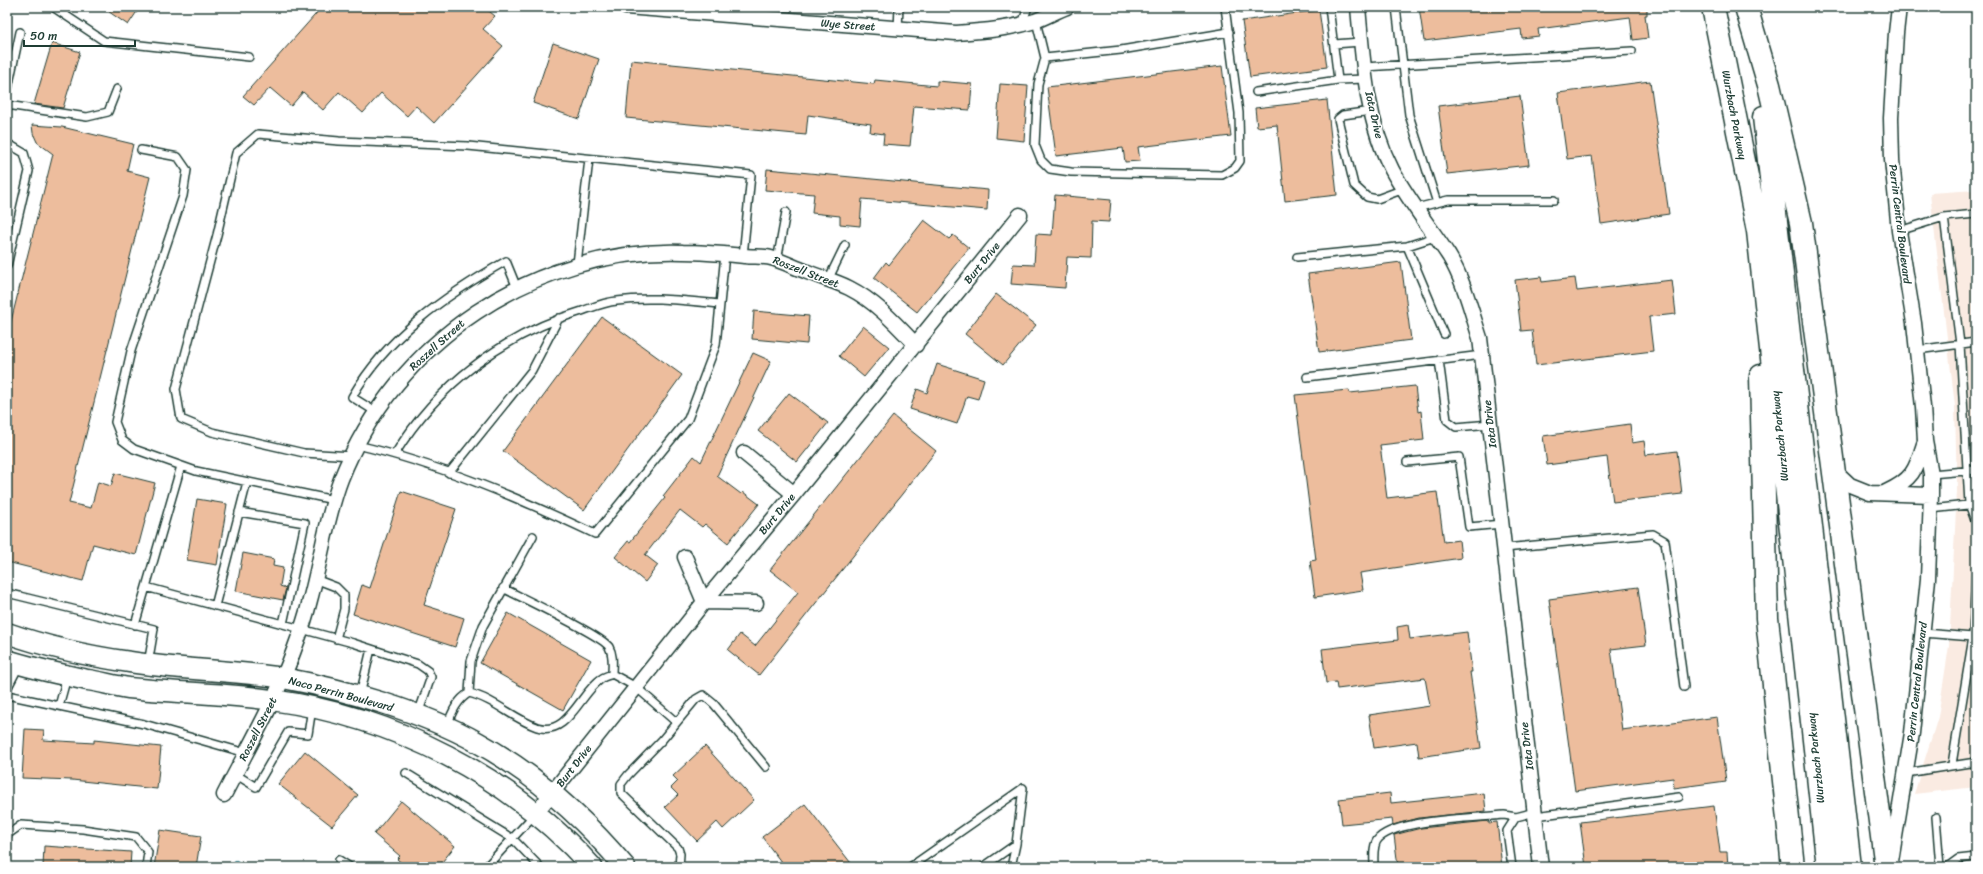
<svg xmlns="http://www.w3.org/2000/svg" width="1983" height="874" viewBox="0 0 1983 874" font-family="Sriracha,sans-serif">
<rect width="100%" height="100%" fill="#fff"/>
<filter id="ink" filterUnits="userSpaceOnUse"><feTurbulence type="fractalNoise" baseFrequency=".025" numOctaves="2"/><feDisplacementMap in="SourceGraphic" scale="8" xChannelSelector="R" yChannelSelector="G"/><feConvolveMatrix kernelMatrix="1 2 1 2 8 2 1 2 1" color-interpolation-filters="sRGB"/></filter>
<g filter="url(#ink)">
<path fill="#faebe2" d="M1976,190V787L1914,794L1938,717L1949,646L1957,491L1955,406L1930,193Z"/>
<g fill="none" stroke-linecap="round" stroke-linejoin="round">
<path stroke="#5f9aa0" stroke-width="4.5" d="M236,862L239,867"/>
</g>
<path fill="#edbd9d" stroke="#1f3d34" d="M102,7H140L128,25Z
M322,7H484L495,16L483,29L503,46L434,123L416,106L407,116L381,93L363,113L339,92L323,110L303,92L291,106L270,88L254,105L243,96Z
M1419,7H1647V15H1645L1648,38L1633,40L1630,17L1538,29L1539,36L1522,38L1521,29L1424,41Z
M1319,10L1327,67L1250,77L1242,21Z
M52,43L80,52L63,108L34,104Z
M553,43L599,59L579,119L533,103Z
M631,60L874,84L875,80L937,86V81L972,84L970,110L914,106L910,146L883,144L884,134L870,132L871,124L808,115L806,135L626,118Z
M1222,66L1231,136L1138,147L1140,161L1125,162L1123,148L1056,156L1047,87Z
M1650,81L1669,214L1601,224L1592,156L1567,159L1558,93Z
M1000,84L1028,86L1024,141L996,138Z
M1520,96L1529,165L1447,174L1438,106Z
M1327,100L1337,195L1285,201L1277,125L1257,127L1255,108Z
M32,125L62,127L133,144L127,171L150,177L69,503L91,508L98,482L111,486L115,473L155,483L136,555L93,544L83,581L7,562V337L53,154L37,142L33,133Z
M767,169L988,190L987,210L862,199L860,226L840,224V216L812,213L814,194L765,190Z
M1055,195L1111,200L1109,222L1092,221L1091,258L1067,257L1065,288L1011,284L1013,264L1034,265L1036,234L1052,235Z
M924,220L949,239L953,235L969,248L917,312L874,278L886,262L889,265Z
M1401,262L1411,340L1319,352L1308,274Z
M1541,277L1542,282L1575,278L1577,291L1672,280L1676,314L1649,317L1653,351L1536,365L1532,330L1521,331L1515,280Z
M996,294L1036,325L1003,365L965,334Z
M754,311L809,316L807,344L752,339Z
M602,317L682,375L584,510L503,451Z
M863,326L889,347L864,377L839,356Z
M753,353L771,361L717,476L741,494L743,492L759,504L728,543L705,524L702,527L680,510L645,555L658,565L645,582L615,557L628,541L630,542L665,498L663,496L694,456L701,462Z
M937,364L984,379L978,399L967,396L957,424L910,409L917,389L927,393Z
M1415,386L1418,412L1421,411L1424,440L1380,445L1387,498L1437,492L1444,542L1459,540L1461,558L1360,573L1363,590L1315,597L1310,561L1316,560L1295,395L1349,390L1350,393Z
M789,393L828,423L797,462L758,431Z
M893,416L936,451L759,675L728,650L740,634L755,646L798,592L770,570Z
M1630,424L1632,443L1644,441L1646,455L1677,451L1682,494L1613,502L1607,457L1547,465L1543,436Z
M401,491L456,509L424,605L464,618L455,647L353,614L362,585L370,588Z
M197,499L227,504L217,565L187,560Z
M243,553L274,559L273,566L283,568L280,586L286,588L283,600L236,591Z
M1638,587L1646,645L1611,649L1622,730L1717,717L1726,781L1674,788L1673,778L1575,791L1549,599Z
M508,613L591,660L563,710L480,663Z
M1408,625L1410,639L1467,632L1472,672H1470L1481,748L1419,757L1417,742L1374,748L1369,715L1430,706L1425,678L1337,689L1336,682L1326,683L1322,649L1398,640L1397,627Z
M25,729L44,730L43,740L94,743V740L161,747L157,789L72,780L22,778Z
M705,746L754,800L723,829L717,822L697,841L665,807L678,795L671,788L678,781L673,776Z
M305,751L358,795L332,826L278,784Z
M1390,793L1391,803L1484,793L1486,811L1419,818L1393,825L1392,819L1342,824L1339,799Z
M401,801L455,846L438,867H416L410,862L406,867L397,859L400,856L374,834Z
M805,804L854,867H785L762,837Z
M1714,806L1720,852H1727L1728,867H1586L1580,822Z
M1488,821V823L1497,822L1502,867H1398L1394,835L1421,828Z
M160,830L201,836L196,867H154Z
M44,846L131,852L130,867H43Z"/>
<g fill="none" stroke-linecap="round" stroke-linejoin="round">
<defs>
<path id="service" d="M53,7L104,41L249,57
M1225,7L1239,113L1240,161L1235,168L1222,175L1071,172L1050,169L1041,160L1035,145L1038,84L1045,58L1121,50L1229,32
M1329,7L1338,80
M1396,7L1409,115L1437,203
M1242,8L1254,7
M1036,21L1045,58
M1022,24L1028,7
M898,29L899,7
M1334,44L1361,42
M1364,67L1632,51
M7,77L10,79L20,32
M1256,92L1338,80L1366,79
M7,94L10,79
M7,105L87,117L108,112L117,89
M1371,111L1343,115L1338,119L1354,185L1367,197L1377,199L1404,189
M7,143L24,153L29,171L7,266
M141,150L178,157L187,170L183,196L131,351L115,422L122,440L134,449L196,471L334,500
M1416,208L1448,200H1554
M1944,217L1960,344L1969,504L1976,523
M1899,231L1944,217L1976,214
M1407,246L1444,334
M1297,257L1407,246L1435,237
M777,261L786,212
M577,264L589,159
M828,280L845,245
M1917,350L1976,342
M1439,360L1447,420L1456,427L1490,424
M1307,377L1482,355
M376,412L352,397C387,336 446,295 506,261L517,288
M357,445C439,464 519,498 595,534L688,419L716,345L725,254
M395,454C437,385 504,334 582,311C593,307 605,302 617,301C651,296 685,301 720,304
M352,456L304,453L212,432L181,419L176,389L217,235L236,153L258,134L339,141L468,146L751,175L743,256
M1407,462L1459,457L1469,527L1502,524
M449,473L532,370L559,318
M1931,474L1976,470
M1931,509L1976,504
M239,512L305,523L283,624
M1504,548L1653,534L1665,541L1684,687
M315,579L336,587L344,595V609L336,639
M146,587L353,643L418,664L428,671L431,677L418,714
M503,588C520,597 603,636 609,647C614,656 612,665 612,674
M7,593L154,629L148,664
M215,606L247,482
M135,625L181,466
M1923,633L1973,637
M7,689L19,666
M469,693L471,661L483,626L533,536
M7,695L144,724L246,753
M360,695L371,649
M59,706L67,677
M447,727C451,713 457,700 469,693C494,699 514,719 537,727C568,737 580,693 601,679C604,676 608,676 612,674L636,687L676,722
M1952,764L1973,637L1976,570
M406,773L513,839L540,867
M1906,773L1976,762
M235,774L256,787L288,732L308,734L312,708
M1535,816L1679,797
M1936,817L1940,867
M7,835L21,825L83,829L136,837L148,852L146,867
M339,860L350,867
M486,867L534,815
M679,867L680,854L678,848L621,793V784L628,775L662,740L696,699L703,695L714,704L766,767
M910,867L1023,788L1016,844L983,867
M1011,867L1016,844
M1374,867C1374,858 1372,844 1379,838C1399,819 1475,818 1504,815L1516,817
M1512,867L1507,831L1516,817L1535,812
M1947,867L1958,859L1976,857"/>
<path id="minor" d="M626,7L956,33C983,31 1010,29 1035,21C1046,17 1056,11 1067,7
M1358,7C1363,62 1366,120 1392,170C1408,200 1430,227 1449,256C1464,281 1471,310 1480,338L1541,867
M744,453L794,494
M1834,470L1850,485L1870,493L1931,495
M1886,492C1912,480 1916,470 1924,444
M685,557L704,602L756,603
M224,795C248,748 276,700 294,650C300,634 306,617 310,600C321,560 326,518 341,479C395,341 535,247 683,252C704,252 724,254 745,256C753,257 763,256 771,258C782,261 794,267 805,271C819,277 835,281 849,288C875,301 896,324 916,345
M536,813L704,602L794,494L1020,215
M1891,861L1912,733L1928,579L1931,495V474L1925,441L1923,407L1914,323L1899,231L1892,160L1891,118L1896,33L1899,7"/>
<path id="secondary" d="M7,633C47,647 88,656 130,662C180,670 232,670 283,678C343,689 424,712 477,742C535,774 583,817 625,867
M7,660C34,669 60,674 88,680C101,682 115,686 129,688C176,693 225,693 272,700C395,717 509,775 592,867"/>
<path id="motorway" d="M1713,7L1758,231L1828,867
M1746,7L1769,85L1801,223L1886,867
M1764,117L1850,867
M1761,376L1767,618L1793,867"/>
</defs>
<use href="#service" stroke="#1f3d34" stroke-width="10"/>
<use href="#minor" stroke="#1f3d34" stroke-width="17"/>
<use href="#secondary" stroke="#1f3d34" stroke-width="23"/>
<use href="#motorway" stroke="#1f3d34" stroke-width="25"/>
<use href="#service" stroke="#fff" stroke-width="7"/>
<use href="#minor" stroke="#fff" stroke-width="14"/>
<use href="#secondary" stroke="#fff" stroke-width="20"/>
<use href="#motorway" stroke="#fff" stroke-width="22"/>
</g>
</g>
<g text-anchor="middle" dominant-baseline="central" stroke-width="3" stroke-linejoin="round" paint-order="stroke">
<g font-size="11" fill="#1f3d34" stroke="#fff">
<text transform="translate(848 25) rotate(4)">Wye Street</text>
<text transform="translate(1374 115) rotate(77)">Iota Drive</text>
<text transform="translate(1734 115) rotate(79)">Wurzbach Parkway</text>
<text transform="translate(1900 224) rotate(83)">Perrin Central Boulevard</text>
<text transform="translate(982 263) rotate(-51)">Burt Drive</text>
<text transform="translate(806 272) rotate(21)">Roszell Street</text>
<text transform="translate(437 345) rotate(-42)">Roszell Street</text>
<text transform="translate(1490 424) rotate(-97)">Iota Drive</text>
<text transform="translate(1780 436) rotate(-96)">Wurzbach Parkway</text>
<text transform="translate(777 514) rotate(-50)">Burt Drive</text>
<text transform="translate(1917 682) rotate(-84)">Perrin Central Boulevard</text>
<text transform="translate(341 694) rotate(15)">Naco Perrin Boulevard</text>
<text transform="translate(258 729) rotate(-63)">Roszell Street</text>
<text transform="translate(1527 746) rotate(-97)">Iota Drive</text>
<text transform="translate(1816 758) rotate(-96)">Wurzbach Parkway</text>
<text transform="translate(574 766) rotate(-52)">Burt Drive</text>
</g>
</g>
<rect width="1983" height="874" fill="none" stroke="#fff" stroke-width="24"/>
<rect x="12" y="12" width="1959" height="850" fill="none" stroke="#1f3d34" stroke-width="1.5" filter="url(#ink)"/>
<path d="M24 40v6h111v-6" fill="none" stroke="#1f3d34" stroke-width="2"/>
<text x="30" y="40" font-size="12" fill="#1f3d34" stroke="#ffffff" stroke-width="3" paint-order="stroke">50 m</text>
</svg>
